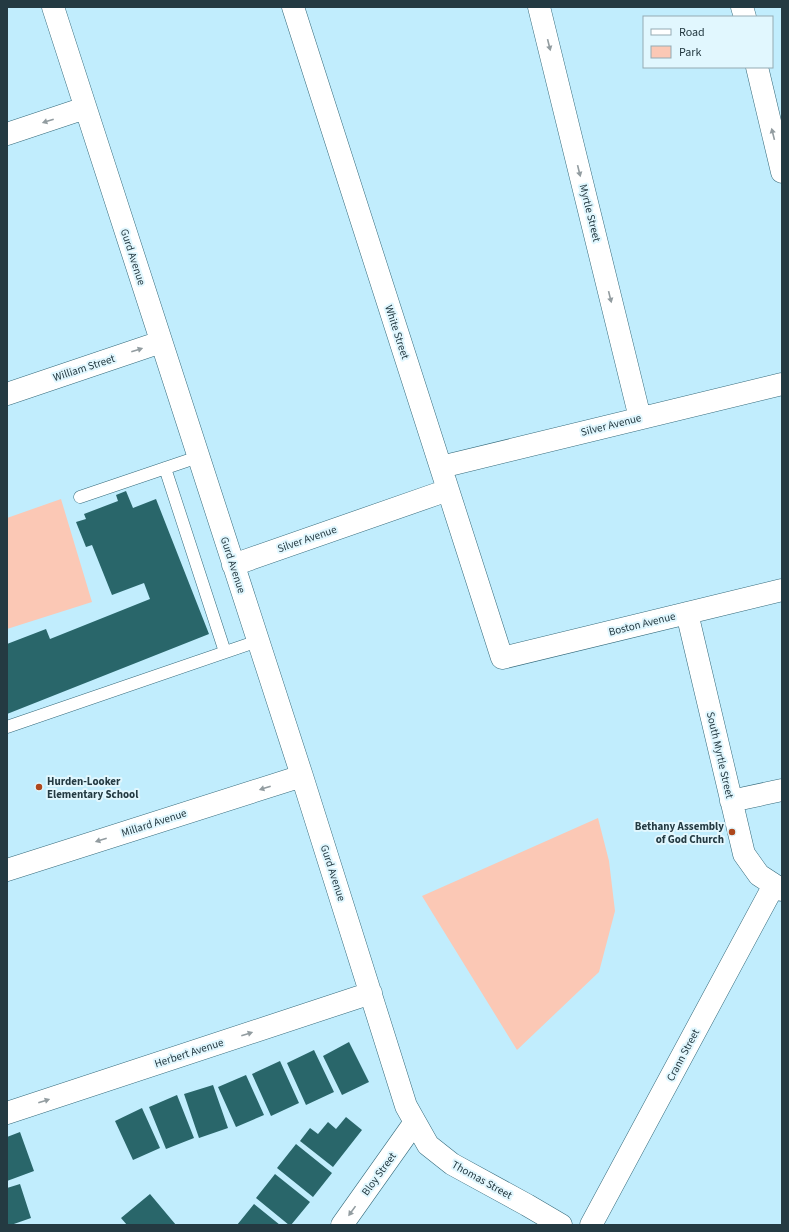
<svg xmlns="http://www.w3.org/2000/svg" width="789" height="1232" viewBox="0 0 789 1232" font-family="'Source Sans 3',sans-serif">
<rect width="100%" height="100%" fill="#c1edfd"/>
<path fill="#fbc8b5" d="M61,499L92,602L7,629V518Z
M598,818L609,861L615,911L599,972L517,1050L422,896Z"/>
<path fill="#29666a" d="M126,491L133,508L156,499L209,634L7,714V644L46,629L50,639L150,599L144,583L112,595L92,545L86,547L76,522L86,519L84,514L118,501L116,495Z
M349,1042L369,1082L342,1095L323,1056Z
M314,1050L334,1092L306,1105L287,1063Z
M280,1061L299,1103L271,1116L252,1074Z
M246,1075L264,1115L236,1127L218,1087Z
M213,1085L228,1128L199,1138L184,1094Z
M177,1095L194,1138L166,1149L149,1107Z
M142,1108L160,1148L133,1160L115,1121Z
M346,1117L362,1130L333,1167L300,1141L310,1128L318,1134L328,1122L336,1129Z
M20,1132L34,1171L7,1181V1137Z
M296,1144L332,1173L313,1197L277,1168Z
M275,1174L310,1202L291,1225H289L256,1198Z
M20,1184L31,1218L11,1225H7V1188Z
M150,1194L176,1225H127L121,1218Z
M254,1204L280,1225H237Z"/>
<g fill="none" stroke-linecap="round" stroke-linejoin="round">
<defs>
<path id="lane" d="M165,468L225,652
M80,497L198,457
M7,727L258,641"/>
<path id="street" d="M53,7L302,776L406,1106L428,1145L452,1164L527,1205L561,1225
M293,7L502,658L782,590
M539,7L640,418
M742,7L745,17
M757,67L782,172
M7,134L85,108
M7,394L161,342
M441,467L782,384
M233,565L448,490
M687,613L744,854L759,875L782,890
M731,801L782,790
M7,870L302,776
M7,1113L371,993
M342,1225L415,1122
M591,1225L774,885"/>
</defs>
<use href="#lane" stroke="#356a7b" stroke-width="13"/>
<use href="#street" stroke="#356a7b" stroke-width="23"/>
<use href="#lane" stroke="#fff" stroke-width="12"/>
<use href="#street" stroke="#fff" stroke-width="22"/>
</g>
<defs><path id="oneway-solid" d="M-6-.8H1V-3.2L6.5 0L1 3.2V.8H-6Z"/></defs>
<g fill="#929ca0">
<use href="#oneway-solid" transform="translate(549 45) rotate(76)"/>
<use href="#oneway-solid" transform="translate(48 121) rotate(162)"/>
<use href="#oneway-solid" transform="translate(773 134) rotate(-104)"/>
<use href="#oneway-solid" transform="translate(579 171) rotate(76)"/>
<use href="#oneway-solid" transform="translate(610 297) rotate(76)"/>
<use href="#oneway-solid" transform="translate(137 350) rotate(-18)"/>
<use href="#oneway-solid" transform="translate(265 788) rotate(162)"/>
<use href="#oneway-solid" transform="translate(101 840) rotate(162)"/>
<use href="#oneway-solid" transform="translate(247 1034) rotate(-18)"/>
<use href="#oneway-solid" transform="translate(44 1101) rotate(-18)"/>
<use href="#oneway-solid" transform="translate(352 1211) rotate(126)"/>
</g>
<g fill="#ae481d" stroke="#e1f7fe" stroke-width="1.5">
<circle cx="39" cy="787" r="4"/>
<circle cx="732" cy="832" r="4"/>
</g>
<g text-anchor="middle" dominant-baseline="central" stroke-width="4" stroke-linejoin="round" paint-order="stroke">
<g font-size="11" fill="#243a42" stroke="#e1f7fe">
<text transform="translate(590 213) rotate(76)">Myrtle Street</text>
<text transform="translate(133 257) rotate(72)">Gurd Avenue</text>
<text transform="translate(397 332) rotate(72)">White Street</text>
<text transform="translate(84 368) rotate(-18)">William Street</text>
<text transform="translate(611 425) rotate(-14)">Silver Avenue</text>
<text transform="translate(307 539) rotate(-19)">Silver Avenue</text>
<text transform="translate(233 565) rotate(72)">Gurd Avenue</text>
<text transform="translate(642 624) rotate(-14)">Boston Avenue</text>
<text transform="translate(720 755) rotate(77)">South Myrtle Street</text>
<text transform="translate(154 823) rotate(-18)">Millard Avenue</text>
<text transform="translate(333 873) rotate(72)">Gurd Avenue</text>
<text transform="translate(189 1053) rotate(-18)">Herbert Avenue</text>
<text transform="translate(683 1055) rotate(-62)">Crann Street</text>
<text transform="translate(379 1174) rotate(-54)">Bloy Street</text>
<text transform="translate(482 1180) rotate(29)">Thomas Street</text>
</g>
<g font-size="11" font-weight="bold" fill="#243a42" stroke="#e1f7fe" text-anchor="start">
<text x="47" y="781">Hurden-Looker<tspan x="47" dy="13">Elementary School</tspan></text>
<text x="724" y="826" text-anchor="end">Bethany Assembly<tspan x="724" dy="13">of God Church</tspan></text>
</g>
</g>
<rect width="789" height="1232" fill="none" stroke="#243a42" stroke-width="16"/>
<rect x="643" y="16" width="130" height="52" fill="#e1f7fe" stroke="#95abb3"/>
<rect x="651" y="29" width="20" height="6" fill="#ffffff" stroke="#95abb3"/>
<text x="679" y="36" font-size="12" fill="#243a42">Road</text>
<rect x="651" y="46" width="20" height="12" fill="#fbc8b5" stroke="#95abb3"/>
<text x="679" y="56" font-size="12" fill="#243a42">Park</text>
</svg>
